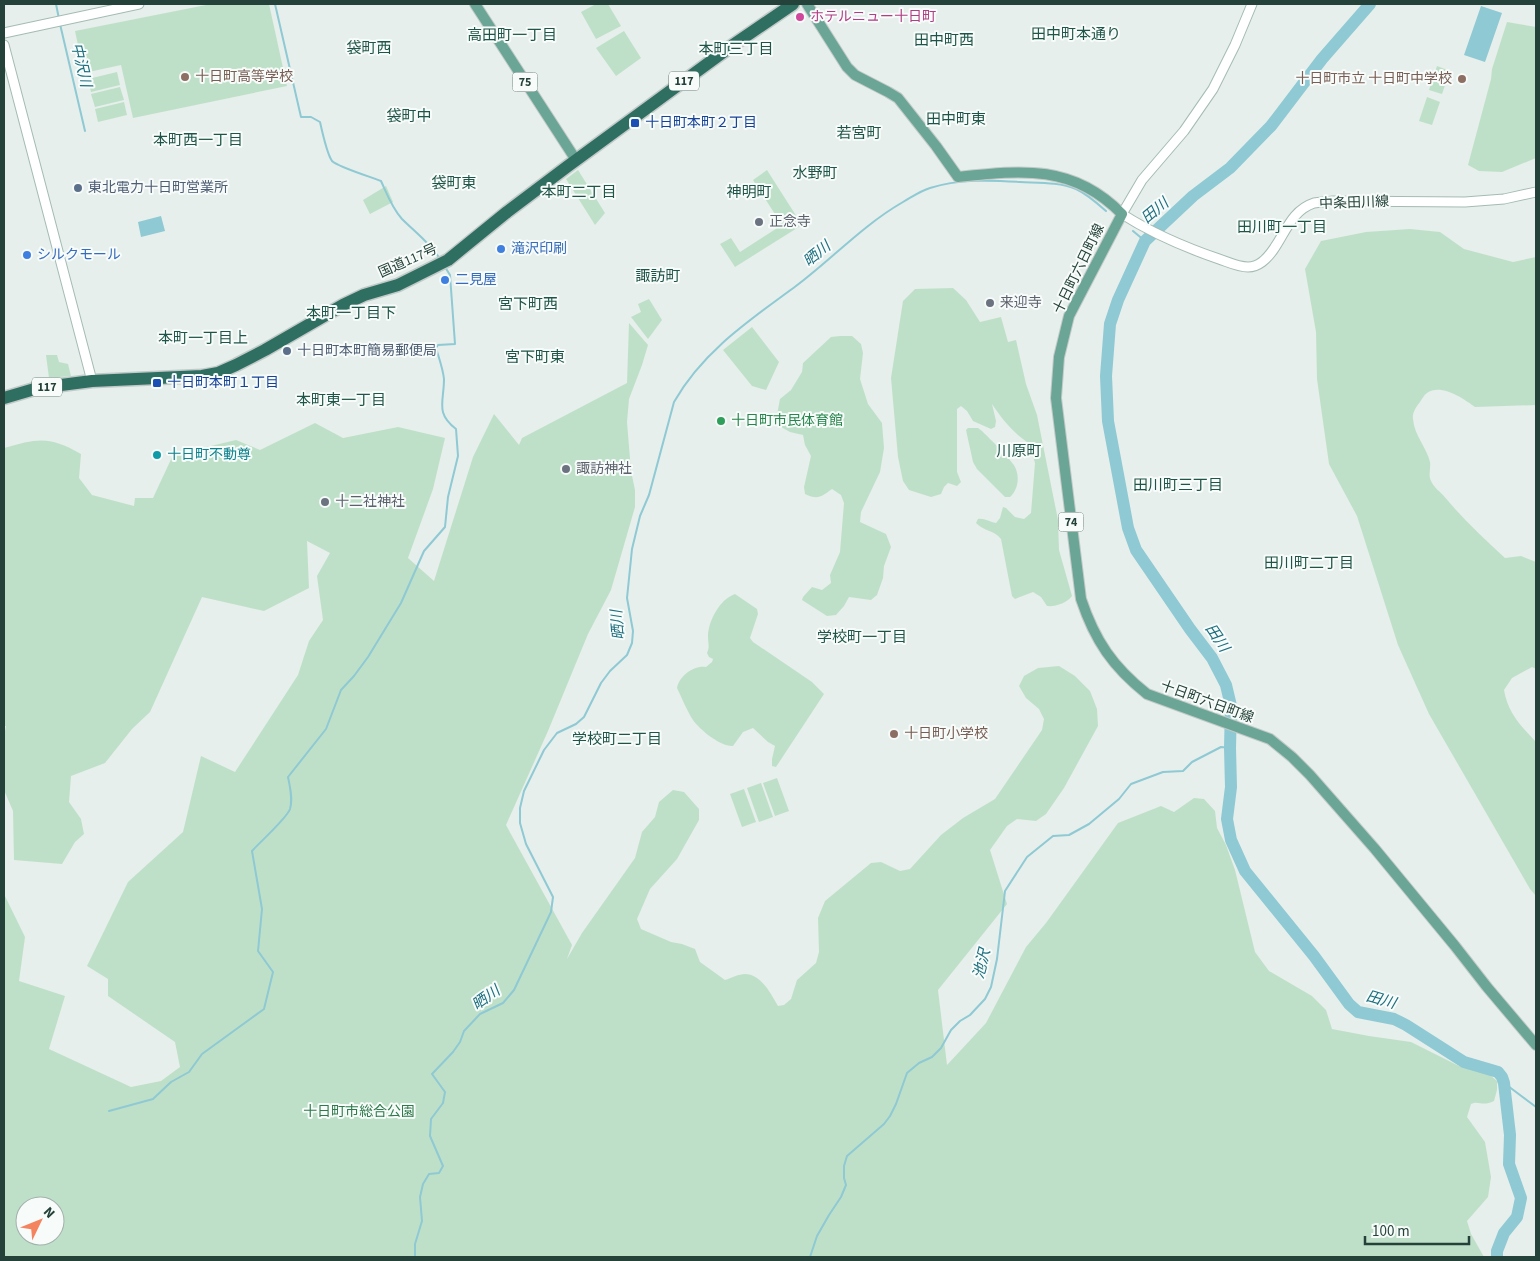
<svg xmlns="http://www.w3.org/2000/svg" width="1540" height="1261" viewBox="0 0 1540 1261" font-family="'Source Sans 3','Noto Sans JP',sans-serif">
<rect width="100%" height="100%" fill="#e6efeb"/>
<path fill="#bfe0c8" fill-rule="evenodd" d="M211,4H269L287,86L133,118L121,65L84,73L75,31Z
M596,4H608L621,26L596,39L581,12Z
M1507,22L1536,27V158L1502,172L1479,171L1468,165L1491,79L1492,69Z
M624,31L641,58L616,76L596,48Z
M1437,66L1450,71L1442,94L1429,90Z
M117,72L120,85L91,92L88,79Z
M120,87L124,100L95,107L91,94Z
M1427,97L1440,102L1432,125L1419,121Z
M124,102L127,115L98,122L95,109Z
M578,170L605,213L595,225L566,179Z
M767,170L802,225L735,267L720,244L731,238L740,252L782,225L753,180Z
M386,186L393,202L370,214L363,200Z
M1410,229L1440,232L1464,249L1513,262L1536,257V405L1475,407C1464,399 1441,383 1427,393C1424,395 1422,399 1420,402C1416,407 1412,413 1413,419C1414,435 1427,448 1430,462C1431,468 1428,475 1431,481C1433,486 1439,491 1443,495C1462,518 1483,538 1505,558L1521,556L1536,562V669L1532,667L1512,678L1504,690C1508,713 1520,725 1536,742V896L1530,889L1429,714L1398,645L1357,516L1329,464L1317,379L1316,332L1305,269L1321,241L1366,232Z
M953,288L966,300L980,322L1001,317L1008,342L1016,340L1026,384L1037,415L1058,520L1059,550L1072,596C1067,603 1055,607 1047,606L1041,597L1033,592L1015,599L1012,596L1001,539C994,530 983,531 976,523L978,519C984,518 990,522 996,523L1000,518L1003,507L1006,508L1015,517L1024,519L1031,513L1035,463L1029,443C1014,434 1002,419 992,404L996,421L995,427L991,429L973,421L967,411L961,406L957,409V472L961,482L957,486L948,483L944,487L941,494L931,497L909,490L903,481L898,457L891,378L903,301L915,289Z
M649,299L662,320L648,339L631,317L641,312L638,304Z
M629,323L648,345L642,365L629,399L627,422L631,471L635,490V507L611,590L588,634L548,731L506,825L572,945L567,959L582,933L635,858L642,832L655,817L659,802L673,790L684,792L699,809V820L677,859L650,889L637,919L641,929L671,942L682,944L695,949L700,962L725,980C731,978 739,974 745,974C761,974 771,994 778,1006L784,1005L791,999L797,980L816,963L819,952L818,918L825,901L871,863L881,862L900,871L910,869L941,835L963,818L995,799L1042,730L1044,719L1039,709L1026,698L1019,686L1024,676L1038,668L1059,666L1075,676L1090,691L1097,709L1098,726L1064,788L1046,814L1036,821L1017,819L1007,826L990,850L1007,904L938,990L947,1065L986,1023L1026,947L1046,923L1118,823L1161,806L1174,812L1194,798L1204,799L1215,811L1217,828L1226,845L1235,870L1255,952L1269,971L1312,996L1326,1010L1332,1029L1369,1036L1411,1042L1459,1066L1490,1075L1497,1081V1090L1494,1101C1482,1107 1479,1100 1471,1104L1467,1117L1485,1142L1491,1177L1488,1197L1467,1221L1471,1234L1484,1257H4V894L25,937L19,981L65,996L49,1049L131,1087L161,1081L180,1067L175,1042L108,996V979L87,966L128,882L183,832L201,756L235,772L298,675L309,641L323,620L317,576L330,553L307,541L309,588L264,611L202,597L150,712L132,729L105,763L71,776L69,802L81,819L84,834L75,842L62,864L14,860L13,811L4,790V736L6,726H4V448C38,438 50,436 81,454L79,478L92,495L134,506L135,498H153L173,455L236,440L260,450L315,423L343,438L398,427L445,438L433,489L408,558L434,581L473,457L494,414L519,445L522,438L627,383ZM25,1206H55V1236H25Z
M752,327L779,362L766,390L752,386L723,350Z
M840,336H852L861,344L863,353L860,379L868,404L882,423L884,448L880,472L861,512L860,522L886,534L891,547L884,566L883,578L877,595L871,600L849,597L844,606L836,615L827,616L802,600L803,597L812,587L822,590L831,583L830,575L840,552L844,503L841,495L832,489C821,497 818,500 805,494L804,487L811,456L805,445L803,435L790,432L781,427L777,415L780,399L791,390L802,372L803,363L831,337Z
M46,355H57L59,362L68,364L71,376L49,378Z
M968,428H978L982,431C990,439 1011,459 1015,467C1020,477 1018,490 1010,497H1005L977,469L973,462L966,430Z
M735,594L757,609L758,614L750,638L753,642L812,682L824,694L776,767L772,766V759L775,746L768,742L753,728L743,732L733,746C721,747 700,730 693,720C687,711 682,698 677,688C679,676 694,665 706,667L712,662L713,659L709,657L707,653C710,647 708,643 708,637C708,621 720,599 735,594Z
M777,778L789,811L775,816L763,783Z
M761,783L773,817L759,822L747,788Z
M744,789L756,822L742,827L730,794Z"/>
<path fill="#8ec9d4" d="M1481,6L1502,13L1485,62L1464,55Z
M161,216L165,231L141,237L138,222Z"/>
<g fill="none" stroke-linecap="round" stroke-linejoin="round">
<path stroke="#8ec9d4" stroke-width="2" d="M56,4L59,19
M275,4L301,117H311L320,122C322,131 327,154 332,161C338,167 371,177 381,181C387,194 392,208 402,219C415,232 430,243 440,259
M60,24L85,131
M1133,231L1145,241
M1504,1083L1536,1107
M109,1111L153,1099L171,1082L189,1072L202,1054L264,1009L273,972L258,951L262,909L252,851C260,842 287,818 290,809C293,799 290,787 288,777L326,729L341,690L354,676L368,657L401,603L424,551L445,527L448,497L458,456L456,429C435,413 444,402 444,379C443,369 439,358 436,348L438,345L455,344L450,275L445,267
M415,1257V1244L422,1221L420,1197L423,1184L429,1174L439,1173L443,1166L430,1136L431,1119L443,1103L445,1092L432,1074L453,1052L460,1042L464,1031L480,1014L503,1003L514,990L551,912L553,897L526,844L520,823V808L524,791L544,750L557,733L576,724L584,717L601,683L610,671L627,655L632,643L633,631L627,598L632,549L640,516L649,495L674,402C703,351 750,320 796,286C832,259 863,225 903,202C912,197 920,191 930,188C958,179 990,180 1020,182C1038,183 1059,182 1076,189C1087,194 1097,203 1106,211
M810,1257L817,1236L829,1215L841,1197L846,1185L844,1178V1166L847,1156L884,1124L890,1116L896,1104L907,1073L919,1063L932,1057L941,1048L951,1030L960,1021L970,1015L985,999L991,987L997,959L1005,891L1027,857L1053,836L1069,835L1089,824L1119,799L1131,784L1163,772L1183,771L1192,762L1221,747L1230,748"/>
<path stroke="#8ec9d4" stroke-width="12" d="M1370,4L1322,59L1271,126L1230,168L1193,196L1145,241L1118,300L1110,324L1106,376L1108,421L1128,528L1136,550L1190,629L1212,658L1226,685L1231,706L1230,748L1231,787L1227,819L1231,840L1245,871L1314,956L1349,1004L1358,1012L1394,1019L1406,1025L1464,1062L1498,1072L1502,1077L1504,1083L1510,1135L1509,1164L1521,1198L1517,1217L1504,1233L1497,1251V1257"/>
<defs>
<path id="secondary" d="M1252,4L1235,45L1213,89L1184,131L1142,180L1122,214C1153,234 1184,247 1219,259C1228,262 1238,267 1248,267C1253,267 1258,265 1262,262C1283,246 1286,212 1314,203C1320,202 1327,202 1333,201L1465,202L1504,199L1536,192
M4,33L139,4
M4,45L92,381"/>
<path id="primary" d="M475,4L576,160
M807,4L847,67L855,75L888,92L898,98L936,146L958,177C1022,170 1073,164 1122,214L1069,316L1059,357L1056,398L1081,599C1095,641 1113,667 1147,694L1270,739L1292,757L1310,775L1375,849L1455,946L1487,987L1536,1045"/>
<path id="highway" d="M4,398L38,388L92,381L202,376L218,373L236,365L265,350L343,305L364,295L398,285L448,260L507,212L568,166L733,45L793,4"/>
</defs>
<use href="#secondary" stroke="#a4bbb3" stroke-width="11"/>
<use href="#primary" stroke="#c2cac8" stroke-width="12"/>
<use href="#highway" stroke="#c2cac8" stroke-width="15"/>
<use href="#secondary" stroke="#fff" stroke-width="9"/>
<use href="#primary" stroke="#6aa596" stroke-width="10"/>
<use href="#highway" stroke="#2f6f62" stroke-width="12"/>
</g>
<circle fill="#d1479c" stroke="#f7fbf9" stroke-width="2" cx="800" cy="17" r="5"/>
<g fill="#8d6e63" stroke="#f7fbf9" stroke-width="2">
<circle cx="185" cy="77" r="5"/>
<circle cx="1462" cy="79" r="5"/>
<circle cx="894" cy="734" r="5"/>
</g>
<g fill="#1a4fb4" stroke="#f7fbf9" stroke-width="2">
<rect x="630" y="118" width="10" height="10" rx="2.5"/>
<rect x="152" y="378" width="10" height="10" rx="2.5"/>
</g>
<g fill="#5c6f8a" stroke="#f7fbf9" stroke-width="2">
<circle cx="78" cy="188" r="5"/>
<circle cx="287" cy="351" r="5"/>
</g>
<g fill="#6b7280" stroke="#f7fbf9" stroke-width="2">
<circle cx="759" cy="222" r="5"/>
<circle cx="990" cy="303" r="5"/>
<circle cx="566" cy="469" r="5"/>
<circle cx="325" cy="502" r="5"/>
</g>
<g fill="#3f7fe0" stroke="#f7fbf9" stroke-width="2">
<circle cx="501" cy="249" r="5"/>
<circle cx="27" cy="255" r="5"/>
<circle cx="445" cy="280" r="5"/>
</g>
<circle fill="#2e9e5b" stroke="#f7fbf9" stroke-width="2" cx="721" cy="421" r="5"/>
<circle fill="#0f9aa8" stroke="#f7fbf9" stroke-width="2" cx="157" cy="455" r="5"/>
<g text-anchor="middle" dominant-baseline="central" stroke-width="4" stroke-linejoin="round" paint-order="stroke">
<g fill="#f7fbf9" stroke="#637a73" stroke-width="1">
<rect x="669" y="71.5" width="30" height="19" rx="4"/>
<rect x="512.5" y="72.5" width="25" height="19" rx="4"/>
<rect x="32" y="377.5" width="30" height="19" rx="4"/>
<rect x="1058.5" y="512.5" width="25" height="19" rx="4"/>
</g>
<g font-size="12" font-weight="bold" fill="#24423a">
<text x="684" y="81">117</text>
<text x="525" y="82">75</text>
<text x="47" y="387">117</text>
<text x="1071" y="522">74</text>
</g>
<g font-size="14" fill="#b23c85" stroke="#f7fbf9" text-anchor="start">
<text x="810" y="17">ホテルニュー十日町</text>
</g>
<g font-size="14" fill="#785e54" stroke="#f7fbf9" text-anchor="start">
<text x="195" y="77">十日町高等学校</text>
<text x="1452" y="79" text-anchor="end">十日町市立 十日町中学校</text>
<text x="904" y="734">十日町小学校</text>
</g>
<g font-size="14" fill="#164399" stroke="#f7fbf9" text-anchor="start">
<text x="645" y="123">十日町本町２丁目</text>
<text x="167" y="383">十日町本町１丁目</text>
</g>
<g font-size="14" fill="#4e5e75" stroke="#f7fbf9" text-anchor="start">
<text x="88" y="188">東北電力十日町営業所</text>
<text x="297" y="351">十日町本町簡易郵便局</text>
</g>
<g font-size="14" fill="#24423a" stroke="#f7fbf9">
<text transform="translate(1354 203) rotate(-2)">中条田川線</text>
<text transform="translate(408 261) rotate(-24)">国道117号</text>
<text transform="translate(1079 269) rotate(-64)">十日町六日町線</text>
<text transform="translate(1207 702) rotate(20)">十日町六日町線</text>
</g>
<g font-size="14" fill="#5b616d" stroke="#f7fbf9" text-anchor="start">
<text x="769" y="222">正念寺</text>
<text x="1000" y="303">来迎寺</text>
<text x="576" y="469">諏訪神社</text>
<text x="335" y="502">十二社神社</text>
</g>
<g font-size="14" fill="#366cbe" stroke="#f7fbf9" text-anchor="start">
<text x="511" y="249">滝沢印刷</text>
<text x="37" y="255">シルクモール</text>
<text x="455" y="280">二見屋</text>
</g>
<g font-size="14" fill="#27864d" stroke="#f7fbf9" text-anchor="start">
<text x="731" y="421">十日町市民体育館</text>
</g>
<g font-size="14" fill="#0d838f" stroke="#f7fbf9" text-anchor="start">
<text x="167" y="455">十日町不動尊</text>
</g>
<g font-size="14" fill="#2d7a4b" stroke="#f7fbf9">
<text x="359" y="1112">十日町市総合公園</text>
</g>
<g font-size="15" fill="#1f5548" stroke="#f7fbf9">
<text x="1076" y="34">田中町本通り</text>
<text x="512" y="35">高田町一丁目</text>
<text x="944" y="40">田中町西</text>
<text x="369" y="48">袋町西</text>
<text x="736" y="49">本町三丁目</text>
<text x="409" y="116">袋町中</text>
<text x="956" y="119">田中町東</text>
<text x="859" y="133">若宮町</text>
<text x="198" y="140">本町西一丁目</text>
<text x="815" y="173">水野町</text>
<text x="454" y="183">袋町東</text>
<text x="579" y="192">本町二丁目</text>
<text x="749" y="192">神明町</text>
<text x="1282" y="227">田川町一丁目</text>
<text x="658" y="276">諏訪町</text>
<text x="528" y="304">宮下町西</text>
<text x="351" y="313">本町一丁目下</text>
<text x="203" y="338">本町一丁目上</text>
<text x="535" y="357">宮下町東</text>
<text x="341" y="400">本町東一丁目</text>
<text x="1019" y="451">川原町</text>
<text x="1178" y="485">田川町三丁目</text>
<text x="1309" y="563">田川町二丁目</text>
<text x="862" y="637">学校町一丁目</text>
<text x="617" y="739">学校町二丁目</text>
</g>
<g font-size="15" font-style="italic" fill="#1c6f80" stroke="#f7fbf9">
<text transform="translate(81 65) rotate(77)">中沢川</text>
<text transform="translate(1155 211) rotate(-40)">田川</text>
<text transform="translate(817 254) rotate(-39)">晒川</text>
<text transform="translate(618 625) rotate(-95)">晒川</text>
<text transform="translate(1217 638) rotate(56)">田川</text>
<text transform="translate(982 964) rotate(-76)">池沢</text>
<text transform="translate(486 998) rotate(-36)">晒川</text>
<text transform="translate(1381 1000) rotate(16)">田川</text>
</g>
</g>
<rect width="1540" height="1261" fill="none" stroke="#24423a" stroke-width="10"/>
<g transform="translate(40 1221) rotate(47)"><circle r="24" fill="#f7fbf9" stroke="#a3b1ad"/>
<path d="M0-4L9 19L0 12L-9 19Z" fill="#f4845f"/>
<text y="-8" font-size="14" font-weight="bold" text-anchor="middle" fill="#24423a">N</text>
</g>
<path d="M1365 1236v8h104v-8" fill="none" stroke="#24423a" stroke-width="2.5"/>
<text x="1372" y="1236" font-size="15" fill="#24423a" stroke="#f7fbf9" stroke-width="4" paint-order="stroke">100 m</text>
</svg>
